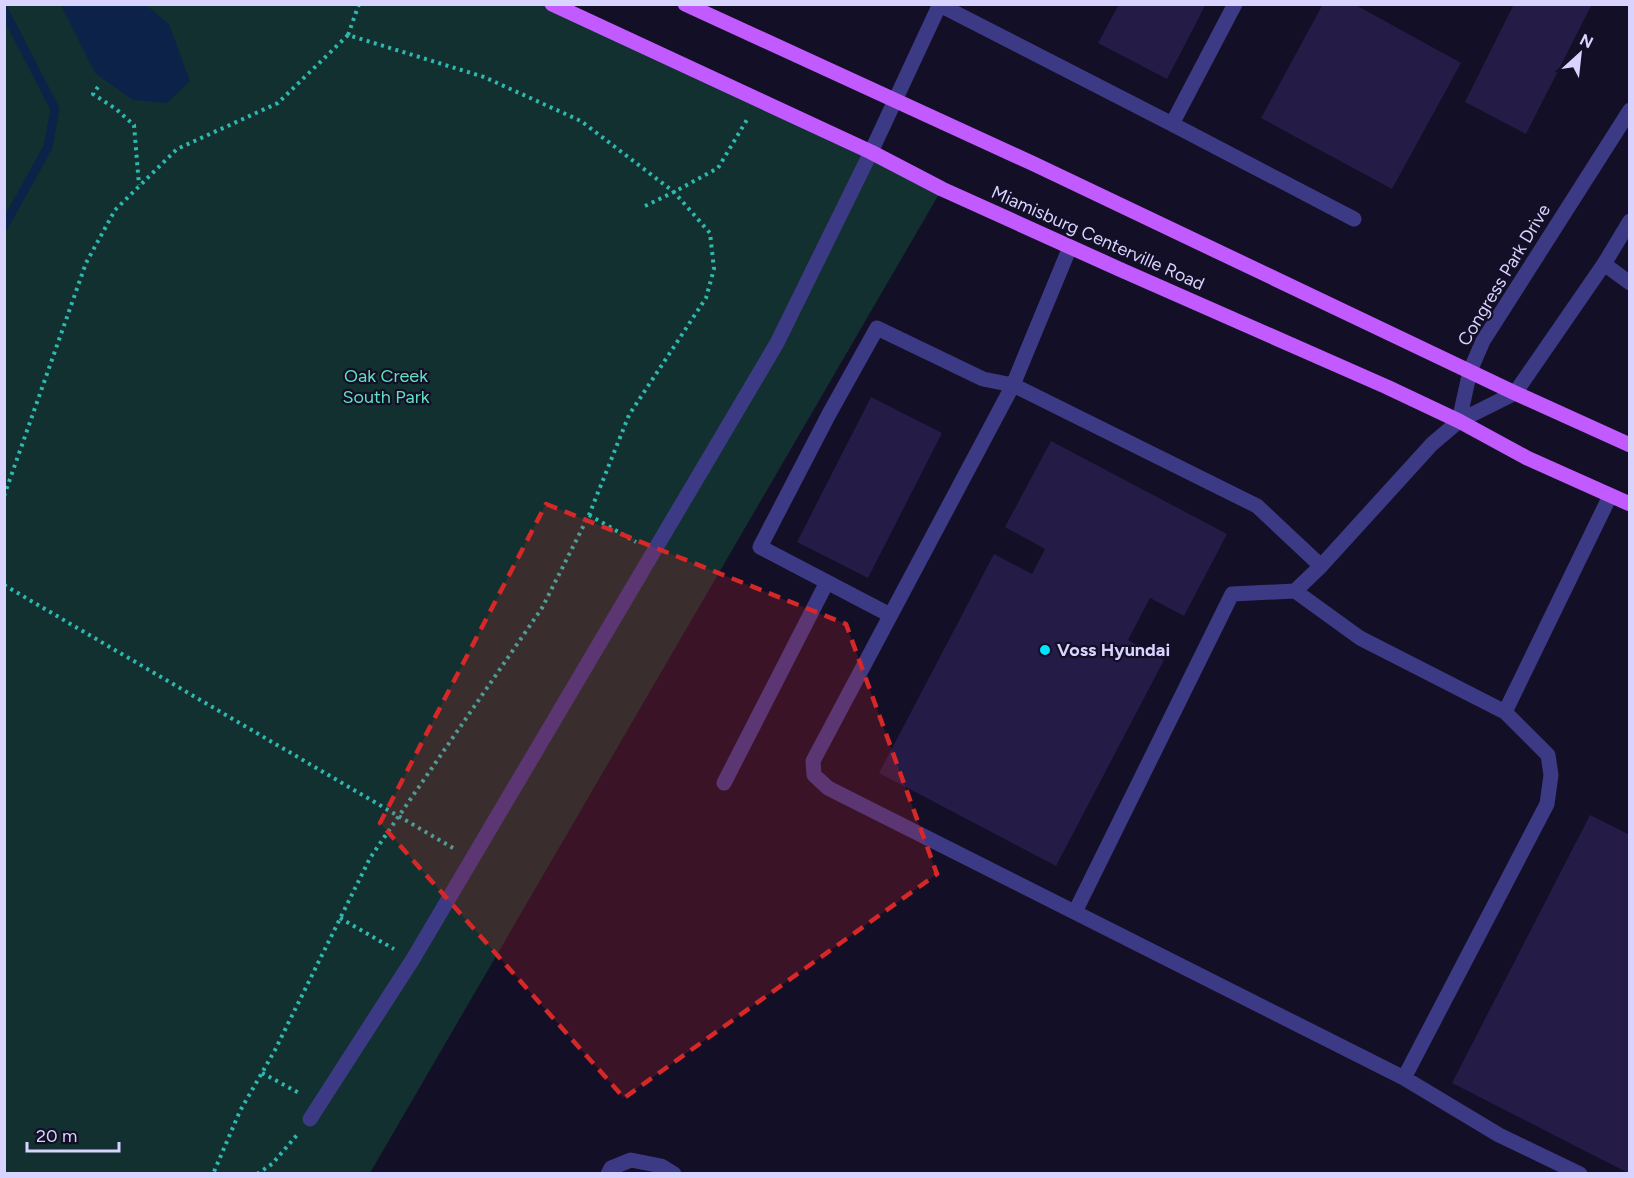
<svg xmlns="http://www.w3.org/2000/svg" width="1634" height="1178" viewBox="0 0 1634 1178" font-family="Figtree,sans-serif">
<rect width="100%" height="100%" fill="#130f26"/>
<path fill="#12302f" d="M5,5H552L942,189L370,1173L5,1174Z"/>
<path fill="#0c2248" d="M61,5H146L169,24L190,81L167,103L133,100L95,73Z"/>
<g fill="none" stroke-linecap="round" stroke-linejoin="round">
<path stroke="#0c2248" stroke-width="9" d="M4,10L55,109L48,147L4,226"/>
</g>
<path fill="#241b47" d="M1119,4H1206L1167,79L1098,43Z
M1323,4H1354L1461,63L1392,189L1261,118Z
M1514,4H1592L1526,134L1465,102Z
M871,397L942,433L868,578L797,542Z
M1051,441L1227,534L1184,616L1150,598L1128,640L1164,660L1056,866L879,773L994,554L1032,574L1045,549L1005,527Z
M1590,815L1630,835V1174L1452,1083Z"/>
<g fill="none" stroke-linecap="round" stroke-linejoin="round">
<path stroke="#2fb8b0" stroke-width="4" stroke-dasharray="3 4.5" stroke-linecap="butt" d="M348,35L359,4
M98,87L93,94L116,109L134,125L139,185
M645,206L674,192L718,168L748,118
M4,496L86,263L115,210L177,149L278,103L348,35L484,77L581,121L674,192L710,233L714,269L706,298L629,415L589,515L542,608L370,858L275,1050L240,1111L213,1174
M589,515L636,542
M4,585L453,848
M340,918L394,949
M262,1073L301,1094
M257,1174L272,1164L297,1135"/>
<path stroke="#3d3a85" stroke-width="15" d="M938,4L1172,124L1235,4
M1172,124L1354,219
M1070,247L1013,385L813,761L814,775L828,788L1404,1078L1499,1135L1580,1174
M1604,264L1630,283
M1459,421L1470,371L1483,341L1630,110
M1295,591L1360,638L1505,712
M890,615L760,547L829,414L877,328L983,379L1013,385L1257,506L1321,566
M724,783L827,582
M1075,912L1232,594L1295,591L1321,566L1432,444L1459,421L1515,393L1604,264L1630,221
M1404,1078L1547,804L1551,775L1548,755L1505,712L1610,496
M310,1119L413,959L777,343L871,152L940,4
M608,1174L611,1168L631,1160L661,1166L674,1174"/>
<path stroke="#c25bff" stroke-width="15" d="M552,4L759,100L871,152L942,189L1119,269L1387,387L1459,421L1527,458L1630,504
M685,4L1034,164L1515,393L1630,445"/>
</g>
<path fill="#d62828" fill-opacity="0.2" stroke="#d62828" stroke-width="4.5" stroke-dasharray="12 8" stroke-linejoin="round" d="M546,504L846,624L937,874L624,1098L380,823Z"/>
<circle fill="#00e5ff" stroke="#130f26" stroke-width="2" cx="1045" cy="650" r="6"/>
<g text-anchor="middle" dominant-baseline="central" stroke-width="4.5" stroke-linejoin="round" paint-order="stroke">
<g font-size="18" fill="#d9d4ff" stroke="#130f26">
<text transform="translate(1098 238) rotate(24)">Miamisburg Centerville Road</text>
<text transform="translate(1504 275) rotate(-59)">Congress Park Drive</text>
</g>
<g font-size="18" fill="#5fe0c0" stroke="#130f26">
<text x="386" y="376">Oak Creek<tspan x="386" dy="21">South Park</tspan></text>
</g>
<g font-size="18" font-weight="bold" fill="#d9d4ff" stroke="#130f26" text-anchor="start">
<text x="1057" y="650">Voss Hyundai</text>
</g>
</g>
<rect width="1634" height="1178" fill="none" stroke="#d9d4ff" stroke-width="12"/>
<g transform="translate(1580 54) rotate(27)" stroke="#130f26" stroke-width="4.5" paint-order="stroke">
<path d="M0-4.5L10 22L0 15L-10 22Z" fill="#d9d4ff"/>
<text y="-9" font-size="16" font-weight="bold" text-anchor="middle" fill="#d9d4ff">N</text>
</g>
<path d="M27 1142v9h92v-9" fill="none" stroke="#d9d4ff" stroke-width="3"/>
<text x="36" y="1142" font-size="18" fill="#d9d4ff" stroke="#130f26" stroke-width="4.5" paint-order="stroke">20 m</text>
</svg>
